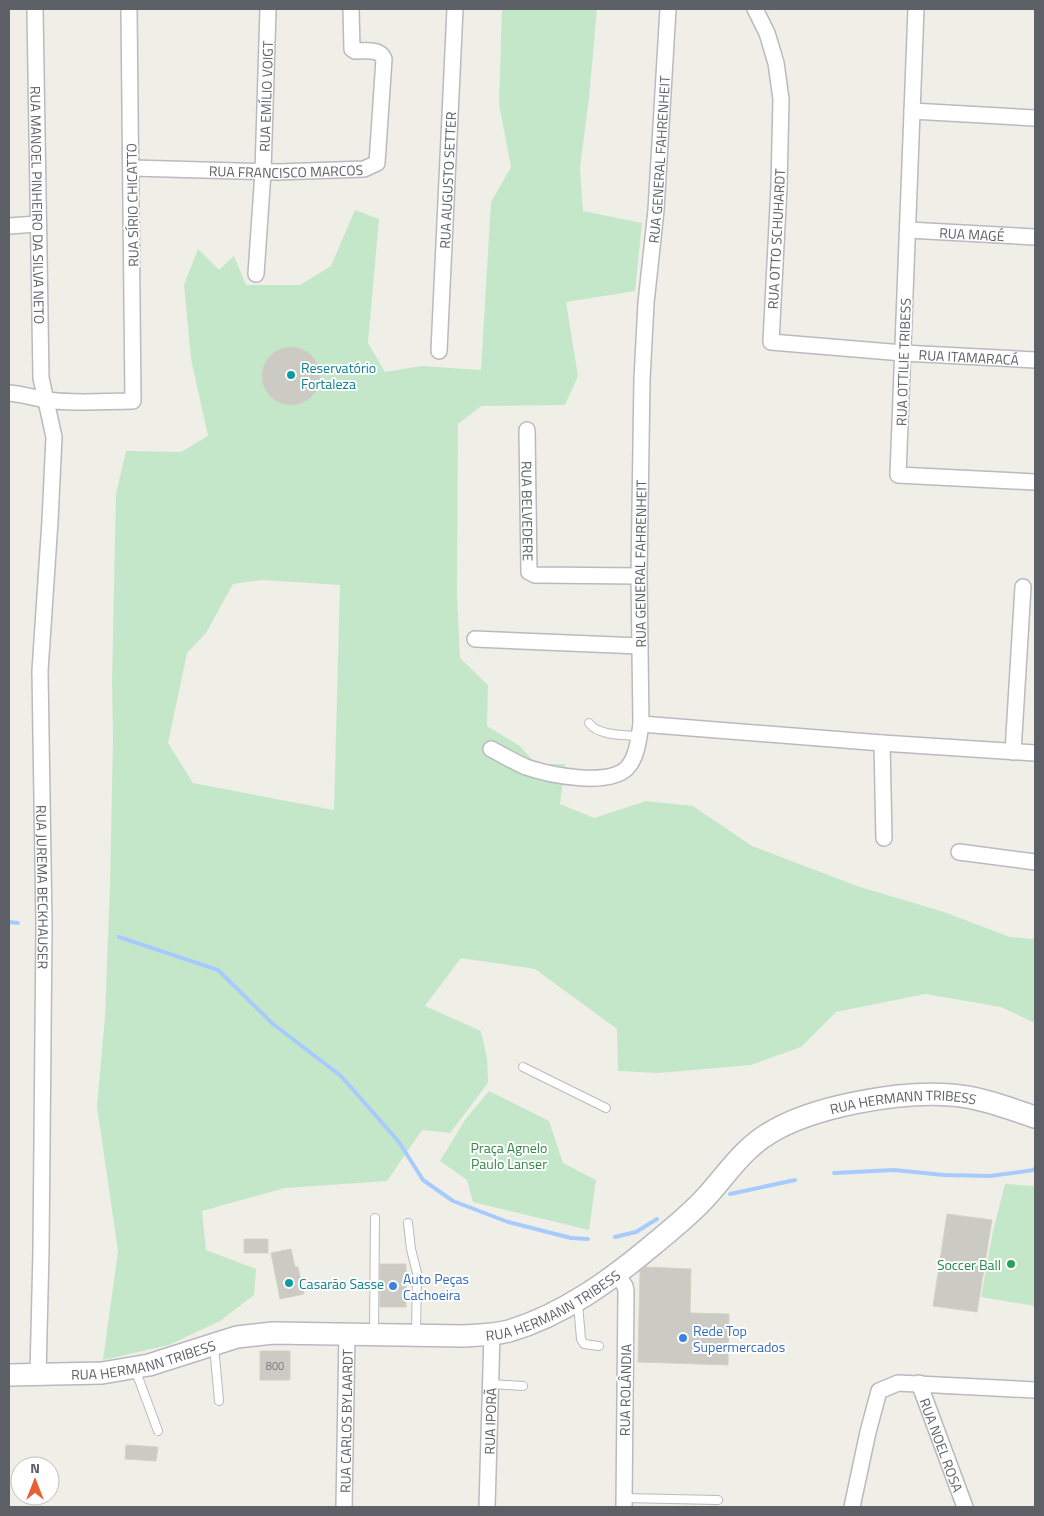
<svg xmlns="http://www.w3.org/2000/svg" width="1044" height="1516" viewBox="0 0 1044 1516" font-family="'Titillium Web',sans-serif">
<rect width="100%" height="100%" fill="#f0efe7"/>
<path fill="#c4e7c9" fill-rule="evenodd" d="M502,9H597L589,98L580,168L583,211L642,223L635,291L566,302L578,376L565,405L481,406L458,424L457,595L460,658L488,685L487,726L520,746L536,764H565L560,804L594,818L646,801L693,806L752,846L857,886L944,912L1010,937L1035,939V1023L1001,1007L925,994L836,1012L801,1047L751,1065L659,1073L618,1071L617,1029L535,969L461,958L425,1006L481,1031L487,1058L488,1083L450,1133L422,1130L387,1181L285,1188L202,1211L206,1250L256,1269L254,1295L220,1321L169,1345L103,1360L118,1251L97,1107L105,1016L110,886L113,738L112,682L116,494L126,451L181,452L208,436L191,359L184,285L198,249L219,270L234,256L246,285H300L331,266L355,210L379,219L368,343L385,372L422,366L481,370L491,202L511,167L499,104ZM262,580L340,585L334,810L193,783L168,743L187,653L206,633L233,584Z
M489,1091L549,1121L563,1163L596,1180L589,1230L473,1202L467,1180L440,1161L465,1120Z
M1005,1184L1035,1186V1306L981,1297L993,1231Z"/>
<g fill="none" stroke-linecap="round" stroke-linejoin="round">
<path stroke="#a8cbfe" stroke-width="4" d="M9,922L18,923
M119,937L218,970L273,1024L341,1076L399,1142L423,1180L453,1201L508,1222L571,1238L588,1239
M834,1173L894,1170L944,1175L990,1176L1034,1170L1035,1168
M730,1194L795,1180
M615,1237L636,1232L657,1219"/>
</g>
<path fill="#cbcac3" stroke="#d5d2c5" d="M262 376a29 29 0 1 1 58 0a29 29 0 1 1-58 0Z
M947,1214L992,1220L977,1312L933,1306Z
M244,1239H268V1253H244Z
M291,1249L295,1267H298L304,1294L280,1299L271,1253Z
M380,1264H406V1307H380Z
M645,1267L691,1269L690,1313L729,1314L728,1365L638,1362L640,1271Z
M260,1351H290V1380H260Z
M126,1445L158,1447L156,1461L125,1459Z"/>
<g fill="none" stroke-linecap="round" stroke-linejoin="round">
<defs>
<path id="lane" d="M589,723C598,736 625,735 640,736
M523,1067L606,1108
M408,1223L411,1249L417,1273L416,1333
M578,1304L581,1339L584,1344L599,1346
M374,1332L375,1218
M214,1346L219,1401
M135,1369L158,1431
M491,1384L523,1386
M624,1498L718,1500"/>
<g id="street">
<path id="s1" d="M35,9L41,378L54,437L50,521L40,671L44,925L41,1251L38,1375"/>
<path id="s2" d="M755,9L767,33L776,63L781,99L779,186L771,342L903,353L1035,360"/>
<path d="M916,9L898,475L1035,482"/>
<path d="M912,111L1035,118"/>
<path id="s3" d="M132,168L278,172L364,169L377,163L384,59C380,48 365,51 355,51L352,49L351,9"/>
<path d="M9,226L37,224"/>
<path id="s4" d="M908,230L1035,237"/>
<path id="s5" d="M256,274L263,172L268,9"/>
<path id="s6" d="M439,351L455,9"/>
<path d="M9,393C22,394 34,398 47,400C75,404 105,401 133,401L129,9"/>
<path id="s7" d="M527,430L529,572L535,575L639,576"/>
<path d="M475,639L640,646"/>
<path d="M641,724L882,743L1035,753"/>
<path d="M882,743L884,838"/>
<path id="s8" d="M491,749C503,755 514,762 526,767C549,775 608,787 627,768C637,758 639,737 641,724L639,576L642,379L646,303L656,210L668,9"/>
<path d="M1013,752L1023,587"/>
<path d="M959,852L1035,862"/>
<path d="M617,1275L625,1286L626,1291L624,1507"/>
<path id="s9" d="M919,1383L965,1507"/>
<path id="s10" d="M344,1507L347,1334"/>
<path id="s11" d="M487,1507L492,1334"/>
<path d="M852,1507L868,1432L879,1391L898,1383L1035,1390"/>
</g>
<g id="secondary">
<path id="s12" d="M9,1375L102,1373L149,1365L237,1337L273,1333L463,1336C478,1335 494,1335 509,1331C563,1315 611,1280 654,1244C672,1229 691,1214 707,1196C726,1175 743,1149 768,1134C812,1106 900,1091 951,1095C980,1097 1008,1108 1035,1117"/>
</g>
</defs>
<use href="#lane" stroke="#b9bac0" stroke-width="10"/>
<use href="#street" stroke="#b9bac0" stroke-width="18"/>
<use href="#secondary" stroke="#b8b9c0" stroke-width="24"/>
<use href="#lane" stroke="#fff" stroke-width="8"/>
<use href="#street" stroke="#fff" stroke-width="15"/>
<use href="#secondary" stroke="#fff" stroke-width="21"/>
</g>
<g fill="#0f9aa8" stroke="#fff" stroke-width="2">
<circle cx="291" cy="375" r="5"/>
<circle cx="289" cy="1283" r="5"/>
</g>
<circle fill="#2e9e5b" stroke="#fff" stroke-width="2" cx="1011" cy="1264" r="5"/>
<g fill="#3f7fe0" stroke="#fff" stroke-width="2">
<circle cx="393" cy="1286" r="5"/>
<circle cx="683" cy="1338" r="5"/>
</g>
<g text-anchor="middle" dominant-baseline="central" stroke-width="4" stroke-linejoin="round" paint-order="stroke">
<g font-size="11" fill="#797a7e">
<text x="275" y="1366">800</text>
</g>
<g font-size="14" fill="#5e6067" stroke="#fff">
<text stroke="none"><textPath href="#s5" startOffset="178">RUA EMÍLIO VOIGT</textPath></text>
<text stroke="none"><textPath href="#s8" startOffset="756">RUA GENERAL FAHRENHEIT</textPath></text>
<text stroke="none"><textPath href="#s3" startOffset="154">RUA FRANCISCO MARCOS</textPath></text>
<text stroke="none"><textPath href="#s6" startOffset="171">RUA AUGUSTO SETTER</textPath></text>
<text stroke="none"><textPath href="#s1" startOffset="196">RUA MANOEL PINHEIRO DA SILVA NETO</textPath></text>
<text transform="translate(132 205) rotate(-91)">RUA SÍRIO CHICATTO</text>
<text stroke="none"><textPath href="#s4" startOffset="64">RUA MAGÉ</textPath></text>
<text transform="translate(776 239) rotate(-87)">RUA OTTO SCHUHARDT</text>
<text stroke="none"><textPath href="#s2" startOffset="536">RUA ITAMARACÁ</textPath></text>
<text transform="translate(903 362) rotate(-88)">RUA OTTILIE TRIBESS</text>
<text stroke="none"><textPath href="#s7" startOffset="81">RUA BELVEDERE</textPath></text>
<text stroke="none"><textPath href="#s8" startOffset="351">RUA GENERAL FAHRENHEIT</textPath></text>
<text stroke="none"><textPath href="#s1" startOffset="880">RUA JUREMA BECKHAUSER</textPath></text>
<text stroke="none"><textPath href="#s12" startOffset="976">RUA HERMANN TRIBESS</textPath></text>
<text stroke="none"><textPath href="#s12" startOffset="556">RUA HERMANN TRIBESS</textPath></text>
<text stroke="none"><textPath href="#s12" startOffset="136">RUA HERMANN TRIBESS</textPath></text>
<text transform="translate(625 1390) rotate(-89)">RUA ROLÂNDIA</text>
<text stroke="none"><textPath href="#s10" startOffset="86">RUA CARLOS BYLAARDT</textPath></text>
<text stroke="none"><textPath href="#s11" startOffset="86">RUA IPORÃ</textPath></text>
<text stroke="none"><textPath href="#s9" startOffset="66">RUA NOEL ROSA</textPath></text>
</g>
<g font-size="14" fill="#0d838f" stroke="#fff" text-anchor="start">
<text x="301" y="367">Reservatório<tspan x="301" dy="16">Fortaleza</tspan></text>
<text x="299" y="1283">Casarão Sasse</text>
</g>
<g font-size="14" fill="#368546" stroke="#fff">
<text x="509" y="1147">Praça Agnelo<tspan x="509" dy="16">Paulo Lanser</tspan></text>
</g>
<g font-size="14" fill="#27864d" stroke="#fff" text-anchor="end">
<text x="1001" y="1264">Soccer Ball</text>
</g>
<g font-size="14" fill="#366cbe" stroke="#fff" text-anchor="start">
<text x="403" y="1278">Auto Peças<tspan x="403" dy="16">Cachoeira</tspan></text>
<text x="693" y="1330">Rede Top<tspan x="693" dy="16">Supermercados</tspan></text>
</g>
</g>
<rect width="1044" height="1516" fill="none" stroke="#5e6067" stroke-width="20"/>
<g transform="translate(35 1481)"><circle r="24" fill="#ffffff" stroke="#bfbfc2"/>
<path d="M0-4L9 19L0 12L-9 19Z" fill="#e85f35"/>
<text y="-8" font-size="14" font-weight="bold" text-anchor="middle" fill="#5e6067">N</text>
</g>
</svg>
